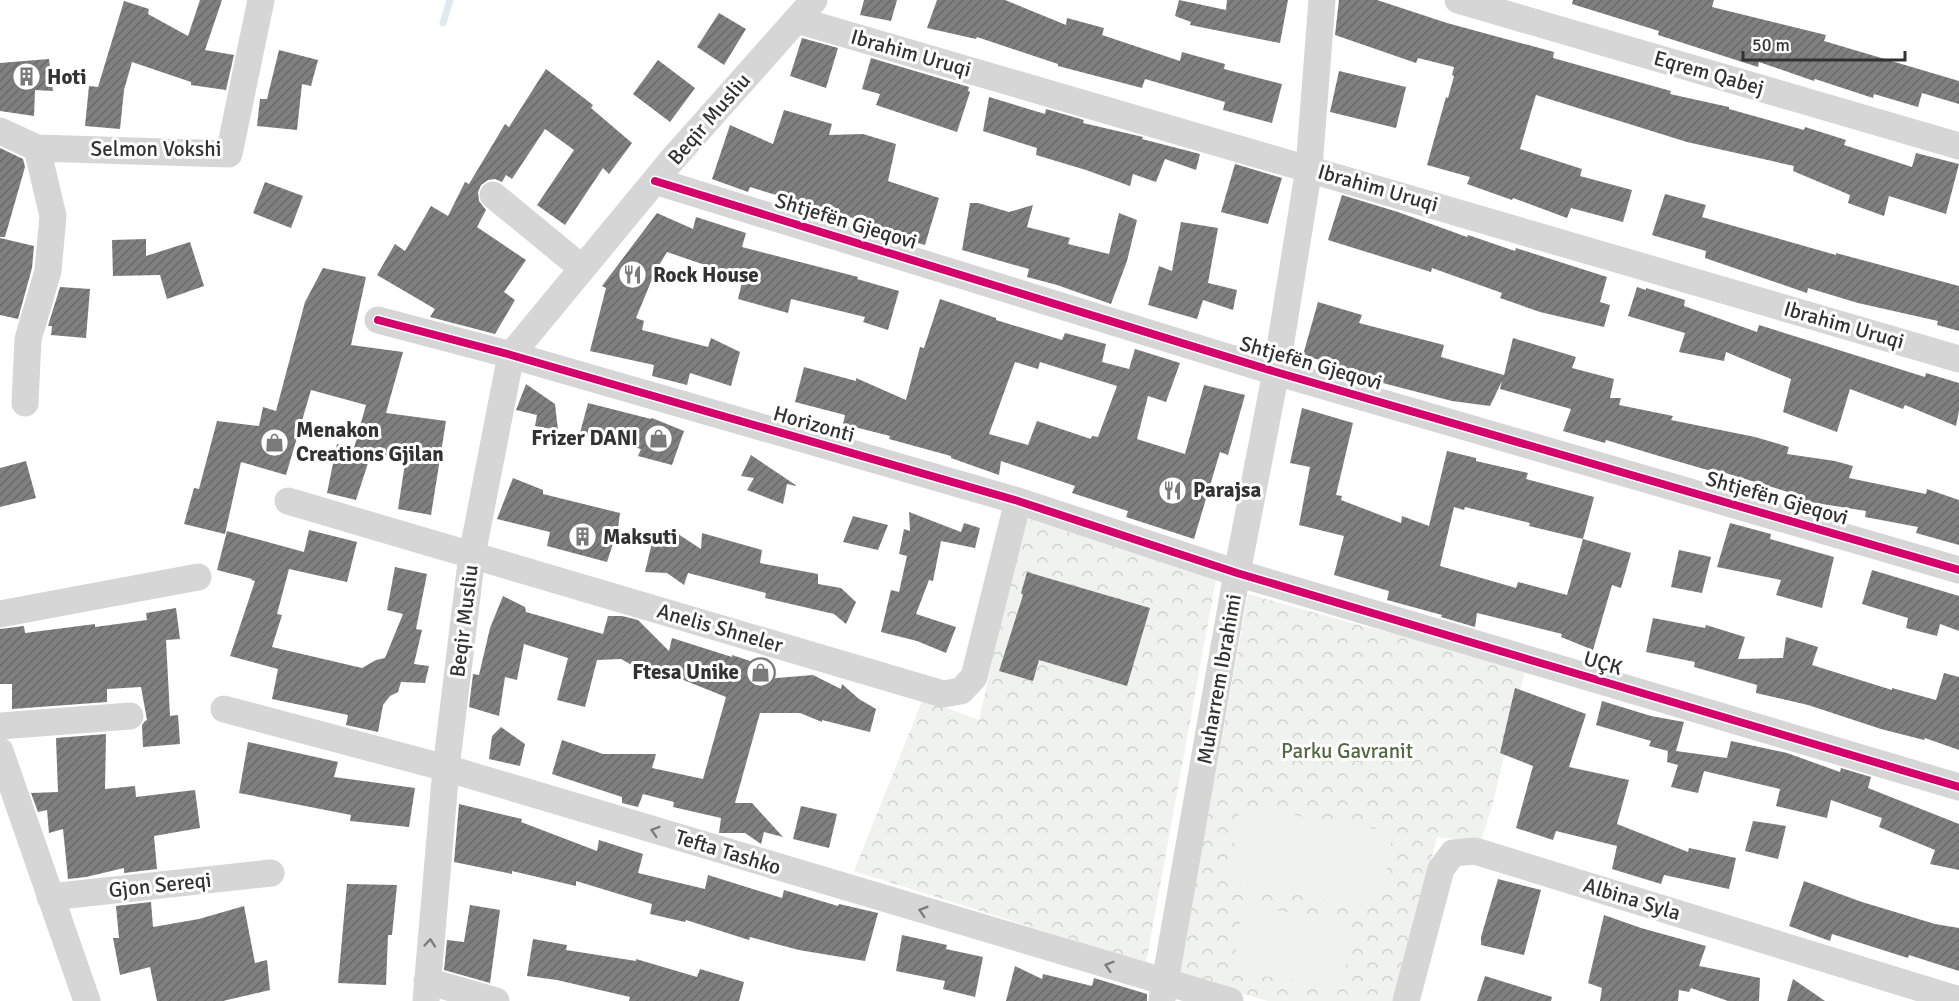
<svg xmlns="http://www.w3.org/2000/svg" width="1959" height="1001" viewBox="0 0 1959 1001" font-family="Signika,sans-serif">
<defs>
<pattern id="forest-crowns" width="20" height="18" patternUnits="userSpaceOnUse" patternTransform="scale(1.5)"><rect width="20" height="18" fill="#f0f3ed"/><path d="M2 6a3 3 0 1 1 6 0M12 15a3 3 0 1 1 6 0" fill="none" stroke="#ced1cc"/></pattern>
<pattern id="building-hatch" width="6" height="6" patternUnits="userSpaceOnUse" patternTransform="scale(1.5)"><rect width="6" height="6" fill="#808080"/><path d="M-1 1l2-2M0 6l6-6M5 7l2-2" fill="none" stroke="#696969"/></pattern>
</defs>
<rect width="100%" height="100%" fill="#fff"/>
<path fill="url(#forest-crowns)" d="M1024,518L1216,579L1146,963L854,871L923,699L979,720Z
M1248,594L1348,622L1526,667L1491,810L1480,842L1437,837L1395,1001H1268L1179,976Z"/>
<path fill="#f0f3ed" d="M1240,806L1393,832L1380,909L1228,883Z
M1242,906L1352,921L1343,987L1233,972Z"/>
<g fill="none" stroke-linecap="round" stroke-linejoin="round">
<path stroke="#dee9f0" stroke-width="7" d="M443,23L450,0"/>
</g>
<path fill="url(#building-hatch)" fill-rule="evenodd" d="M200,0H222L205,50L234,55L226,90L191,85V82L132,62L124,90L120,129L85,126L89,86L98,87L124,1L149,9L148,14L188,36Z
M864,0H897L891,21L860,15Z
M937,0H1005L1066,25L1067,18L1104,28L1102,35L1180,61L1182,52L1225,64L1224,69L1282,84L1272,123L1223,110L1225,102L1145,79L1142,88L1058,66V64L977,37L976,39L927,28Z
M1179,0L1226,10L1227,0H1288L1280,43L1190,25L1191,22L1175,16Z
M1339,0H1377L1447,23L1554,52L1553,58L1671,91L1670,94L1729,107V109L1804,130L1805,127L1846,140L1844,145L1912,167L1916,153L1959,164L1946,214L1889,196L1884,216L1848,203L1850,195L1793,171L1794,166L1687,142L1536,95L1520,149L1582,169L1580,176L1632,190L1623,222L1571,208L1567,218L1513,198L1512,200L1467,184L1470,177L1427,165L1446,97L1448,98L1454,76L1452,75L1454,67L1418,58L1416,63L1335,35Z
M1573,0H1714L1712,7L1826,35L1824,41L1959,81V104L1922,93L1918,107L1874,94L1873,98L1815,79L1814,81L1759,62L1758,67L1658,35L1659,31L1572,4Z
M719,13L746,29L724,65L697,47Z
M802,38L838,48L826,88L790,76Z
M279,50L318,60L311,86L302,84L297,130L257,126L260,99H267Z
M871,58L969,87L968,91L970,92L957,132L876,105L880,94L862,89Z
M49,59L53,91L35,90L34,116L0,111V63Z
M658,60L695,88L670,122L633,94Z
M546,69L593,105L591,108L632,143L609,174L603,168L565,225L537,205L574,150L545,129L512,179L506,175L502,182L495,179L488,180L481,185L478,192L479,201L486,210L477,227L526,260L504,292L515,300L495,334L430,317L435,309L377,275L395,244L405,251L431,206L448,216L465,182L469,184L505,124L509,127Z
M1339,71L1406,87L1396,128L1330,112Z
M989,97L1045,114L1046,109L1084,120L1083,123L1143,137L1142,139L1200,154L1196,170L1165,159L1156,182L1133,174L1130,186L1086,170L1036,155L1037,148L983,131Z
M784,110L832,124L829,135L863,134L896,144L888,181L939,198L925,245L888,235L889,229L750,187L748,192L712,179L730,125L773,144Z
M0,148L23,159L25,167L5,237H0Z
M1235,164L1282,178L1268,224L1221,212Z
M265,182L303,196L291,228L253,213Z
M1665,194L1706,205L1702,217L1836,255V253L1959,286V331L1937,325L1938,321L1858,303L1808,288L1807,293L1705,258L1706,251L1652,235Z
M1342,195L1398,212L1467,237L1468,235L1515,251L1516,248L1607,277L1600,302L1610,305L1604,327L1540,312L1500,298L1502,293L1432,268L1431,272L1328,240Z
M970,203H978L1009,212L1033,205L1027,227L1070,238L1068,244L1109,254L1119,213L1137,220L1127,261L1111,304L1057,285L1027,277L1029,269L962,250Z
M657,213L693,229L696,217L746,233L742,247L858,277L857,279L899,291L888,330L863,322L865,317L791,299L788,313L738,299L743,278L667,252L655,272L636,318L644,321L642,330L708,347L711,338L740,352L731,386L690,373L687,385L652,376L654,365L590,351L606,288L602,286Z
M1181,222L1218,228L1208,283L1237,290L1233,310L1203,300L1197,319L1148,305L1159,266L1172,271Z
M0,238L34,246L32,268L18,319L0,315Z
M146,239V256L190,242L204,286L167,299L160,275L113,276L112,240Z
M323,268L366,277L351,345L403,352L386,413L446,421L431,515L398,509L406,457L371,454L356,500L327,493L337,444L354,448L366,405L311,390L286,475L241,462L225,534L184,524L194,488L199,489L217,421L259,426L263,407L276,411L305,302Z
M60,287L90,289L86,338L51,335L52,326H48Z
M1637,287L1646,290V288L1685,300L1684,306L1757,332L1759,325L1925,377L1926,373L1959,383V411L1956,426L1905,405L1903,409L1850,389L1837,432L1783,412L1791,379L1726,352L1724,361L1679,352L1685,333L1628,316Z
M940,299L996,318V320L1062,340L1065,333L1106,344L1102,362L1129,369L1135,349L1180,363L1166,402L1148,396L1137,439L1185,454L1204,385L1245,395L1228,455L1220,452L1194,539L1126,517L1128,511L1072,493L1075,486L1001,461L999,475L951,458V456L889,439L890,436L843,424L845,415L795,402L804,367L856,381V378L906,400L920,347L924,348ZM1015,362L1038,369L1040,362L1117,386L1098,437L1092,436L1091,439L1037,421L1028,445L989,434Z
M1318,302L1362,315L1359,323L1444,345L1441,357L1504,375L1513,338L1576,357L1572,368L1614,379L1610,398H1621L1619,405L1673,416L1671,420L1755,437L1789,447L1787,454L1835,461L1853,466L1849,478L1926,494L1927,489L1959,500V545L1916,533L1918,527L1865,517L1866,511L1797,500L1798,495L1719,471L1718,473L1659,456L1606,440L1605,443L1563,431L1571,409L1500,389L1502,381L1490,406L1452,401L1375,381L1376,377L1303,355Z
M526,384L555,404L558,430L535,426L537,415L516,410Z
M588,403L651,419L652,418L684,431L672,465L638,456L641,449L580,433Z
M1302,408L1353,423L1336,495L1342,496L1341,500L1401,523L1402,516L1429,526L1447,451L1476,458V461L1528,473L1526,479L1594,497L1583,539L1631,553L1621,588L1612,585L1593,650L1561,637L1562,634L1477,613L1475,627L1441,617L1442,615L1387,600L1389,591L1334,575L1344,536L1299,525L1310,467L1290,463ZM1454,507L1464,510L1465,507L1530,523L1529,526L1583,539L1567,595L1518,582L1516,588L1440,566Z
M751,455L797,486L787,484L783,504L747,490L754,478L741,476Z
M26,461L36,498L0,507V468Z
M513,478L543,490V494L620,513L618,528L607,562L547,546L550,532L497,519Z
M909,512L961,532L964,523L980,528L975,548L941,541L933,581L929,580L916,614L956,627L946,653L917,641L881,632L891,590L899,592L907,556L899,554L904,529L910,531Z
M853,516L888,525L878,550L843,542Z
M1730,523L1771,534L1770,539L1834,557L1822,608L1776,595L1781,580L1717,567Z
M309,530L357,542L347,582L289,569L277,614L282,615L272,647L362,668L376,660L385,658L403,614L387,610L395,567L427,574L416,629L422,630L414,664L429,666L425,683L401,682L398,692L390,696L383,705L378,732L346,725L348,715L272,699L278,669L230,656L255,581L251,580L252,579L217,570L227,531L304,552Z
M702,533L762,550L760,563L818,574V584L841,588L856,602L846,624L834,614L765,598L766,593L688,573L684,585L667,573L645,572L654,534H678L701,549Z
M1679,550L1711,557L1702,593L1671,587Z
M1872,570L1959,596V631L1940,624L1937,636L1906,628L1908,618L1862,604Z
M1027,572L1150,608L1127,686L1039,660L1033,681L999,671L1023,595L1021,593Z
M503,596L525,607L526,612L603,634L608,616H622L638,620L669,651L672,638L732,657V655L769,667L765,679L813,675L841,689L842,684L859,699L876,709L870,732L822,720V722L800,713H760L735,803H752L783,837L764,832L761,844L745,833H719L721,818L673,807L674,802L643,794L638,807L622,803V797L552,774L562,740L603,754H656L652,768L703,779L726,697L641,663L639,669L621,659L597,660L585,707L557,700L568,658L524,644L517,680L505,677L499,716L469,707L473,674L479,675L490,628Z
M176,608L180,639L166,640L170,716L178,715L180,744L143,747L142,725L145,721L147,720L141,687L107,689V702L12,709V684H0V629L24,626L25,633L95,624V627L147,620L146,613Z
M1653,618L1705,628L1706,625L1745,637L1738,659L1783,658L1786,637L1818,647L1812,665L1892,690V688L1936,700L1944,673L1959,677V750L1925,738L1924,740L1881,729L1808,705L1756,693L1757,685L1694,667L1695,662L1646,652Z
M1515,688L1586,714L1569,767L1629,780L1617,824L1688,852L1689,848L1736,858L1729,889L1664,875L1661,884L1612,869L1617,846L1556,831L1553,840L1516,828L1533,766L1500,753Z
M1602,701L1651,716L1684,722L1676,751L1727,758L1731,741L1787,753L1840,772L1841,768L1871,777L1868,788L1959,824V870L1930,864L1935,850L1879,827L1882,818L1831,800L1827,818L1776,806L1780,789L1704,771L1698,793L1671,787L1678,765L1667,762L1668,751L1649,746L1651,741L1596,725Z
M501,727L525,744L520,766L489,759L492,736Z
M106,734L105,789L135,786L136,797L195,790L200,828L154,836L157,869L124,873V868L86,877L68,879L63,829L49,833L47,810L38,812L31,793L58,792L56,738Z
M248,742L338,762L334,777L415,788L409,827L350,821L351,815L239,793Z
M459,804L522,819L521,822L597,851L599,840L643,854L638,873L705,889L708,875L782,898L784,890L838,906L839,904L878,913L865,961L799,950L750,937L749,940L686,920L685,922L650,914L652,904L576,881V886L512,871V874L454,862Z
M801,806L837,814L829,848L793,839Z
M1753,821L1786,826L1778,859L1745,851Z
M1498,879L1541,890L1524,955L1481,945V937Z
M1804,881L1862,902L1935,924L1959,928V971L1909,955L1908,958L1832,934L1830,941L1789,926Z
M347,884L397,885L392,935H388L386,985L338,983Z
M151,902L153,927L199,919L244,906L255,963L267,960L270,990L223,1001H157L150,967L120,975L113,938H119L116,906Z
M470,905L500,910L490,983L444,970L447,940L464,942Z
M1604,915L1641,928L1706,946L1699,966L1760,978L1759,1001H1728L1691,988L1689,992L1679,990L1678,1001H1600L1602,988L1588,983Z
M902,935L947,945L946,949L983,957L975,997L943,989L945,981L896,971Z
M533,939L567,945L566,950L636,961V959L697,977L700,969L744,982L739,1001H629L630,997L557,980L527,976Z
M1015,966L1042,979L1043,974L1092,986L1094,978L1147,994V1001H1006Z
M1485,976L1552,997L1551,1001H1477Z
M1793,979L1825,1001H1787Z"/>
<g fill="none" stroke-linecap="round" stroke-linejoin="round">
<path stroke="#d6d6d6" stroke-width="27" d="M1458,0L1959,146
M797,20L1959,359
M0,131L37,148L229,154L261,0
M655,181L1276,372L1959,570
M493,195L582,268
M378,320L511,355L1018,501L1237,573L1959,787
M25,403L28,339L48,271L53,216L37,148
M288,501L943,694L961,691L974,677L1018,501
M0,614L198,577
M224,709L446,768L1230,1001
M0,726L130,716
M0,751L87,1001
M50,897L271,873
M427,981L496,1001
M1162,999L1237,573L1276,372L1309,168L1322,0
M426,1001L446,768L472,555L511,355L672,160L814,0
M1406,1001L1441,869L1453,853L1475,851L1959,1000"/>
<defs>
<path id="cycleway" d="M655,181L1276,372L1959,570
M378,320L511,355L1018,501L1237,573L1959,787"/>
</defs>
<use href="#cycleway" stroke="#fff" stroke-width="11"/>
<use href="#cycleway" stroke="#d6006c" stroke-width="8"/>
</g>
<defs><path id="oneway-chevron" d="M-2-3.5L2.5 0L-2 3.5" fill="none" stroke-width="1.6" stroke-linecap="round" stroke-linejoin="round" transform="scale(1.5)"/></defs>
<g stroke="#7c7c7c">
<use href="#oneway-chevron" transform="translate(655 831) rotate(-163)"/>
<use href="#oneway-chevron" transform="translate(923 911) rotate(-163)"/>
<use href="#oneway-chevron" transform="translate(430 943) rotate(-85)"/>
<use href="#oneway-chevron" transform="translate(1109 966) rotate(-163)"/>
</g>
<defs>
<symbol id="building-ring" viewBox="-11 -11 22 22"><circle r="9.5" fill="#fff" stroke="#7a7a7a" stroke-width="1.5"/><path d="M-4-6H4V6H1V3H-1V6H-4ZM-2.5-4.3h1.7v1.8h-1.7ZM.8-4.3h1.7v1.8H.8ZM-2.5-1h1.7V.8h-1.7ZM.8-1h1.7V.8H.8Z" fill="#7a7a7a"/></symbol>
<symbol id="restaurant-ring" viewBox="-11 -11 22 22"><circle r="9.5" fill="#fff" stroke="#7a7a7a" stroke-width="1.5"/><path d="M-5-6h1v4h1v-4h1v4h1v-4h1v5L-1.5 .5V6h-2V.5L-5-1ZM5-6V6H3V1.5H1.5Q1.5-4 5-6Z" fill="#7a7a7a"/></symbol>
<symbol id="shop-ring" viewBox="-11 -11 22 22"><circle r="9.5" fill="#fff" stroke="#7a7a7a" stroke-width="1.5"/><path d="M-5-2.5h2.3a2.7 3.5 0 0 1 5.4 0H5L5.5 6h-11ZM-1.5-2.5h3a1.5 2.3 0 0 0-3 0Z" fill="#7a7a7a"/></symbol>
</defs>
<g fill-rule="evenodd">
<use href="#building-ring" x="10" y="60" width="33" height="33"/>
<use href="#restaurant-ring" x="616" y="258" width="33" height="33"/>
<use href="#shop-ring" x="642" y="422" width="33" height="33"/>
<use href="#shop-ring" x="258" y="426" width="33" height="33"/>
<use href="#restaurant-ring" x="1156" y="474" width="33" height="33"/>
<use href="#building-ring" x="566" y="520" width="33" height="33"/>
<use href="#shop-ring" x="744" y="656" width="33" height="33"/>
</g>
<g text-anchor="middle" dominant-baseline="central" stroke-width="6" stroke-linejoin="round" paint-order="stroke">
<g font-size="21" fill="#323232" stroke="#fff">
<text transform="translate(911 53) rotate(16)">Ibrahim Uruqi</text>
<text transform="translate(1709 73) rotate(16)">Eqrem Qabej</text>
<text transform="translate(709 119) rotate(-49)">Beqir Musliu</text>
<text x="156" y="149">Selmon Vokshi</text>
<text transform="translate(1378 188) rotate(16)">Ibrahim Uruqi</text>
<text transform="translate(846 221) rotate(17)">Shtjefën Gjeqovi</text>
<text transform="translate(1844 325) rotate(16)">Ibrahim Uruqi</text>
<text transform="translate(1311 363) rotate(16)">Shtjefën Gjeqovi</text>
<text transform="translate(814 424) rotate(16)">Horizonti</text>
<text transform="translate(1777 498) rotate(16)">Shtjefën Gjeqovi</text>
<text transform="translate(464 621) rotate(-83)">Beqir Musliu</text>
<text transform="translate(720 628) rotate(16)">Anelis Shneler</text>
<text transform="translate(1603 663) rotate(16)">UÇK</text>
<text transform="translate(1219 679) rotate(-80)">Muharrem Ibrahimi</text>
<text transform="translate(728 852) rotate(17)">Tefta Tashko</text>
<text transform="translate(160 885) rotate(-6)">Gjon Sereqi</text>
<text transform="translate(1632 899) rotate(17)">Albina Syla</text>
</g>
<g font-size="21" font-weight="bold" fill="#323232" stroke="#fff" text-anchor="start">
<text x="47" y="77">Hoti</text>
<text x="653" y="275">Rock House</text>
<text x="296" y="430">Menakon<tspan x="296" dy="24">Creations Gjilan</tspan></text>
<text x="638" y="438" text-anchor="end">Frizer DANI</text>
<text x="1193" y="490">Parajsa</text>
<text x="603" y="537">Maksuti</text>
<text x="739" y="672" text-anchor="end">Ftesa Unike</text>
</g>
<g font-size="21" fill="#536943" stroke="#fff">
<text x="1347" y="751">Parku Gavranit</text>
</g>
</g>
<path d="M1743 51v9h162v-9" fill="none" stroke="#323232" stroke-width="3"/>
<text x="1752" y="51" font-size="18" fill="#323232" stroke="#ffffff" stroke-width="4.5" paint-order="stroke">50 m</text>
</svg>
